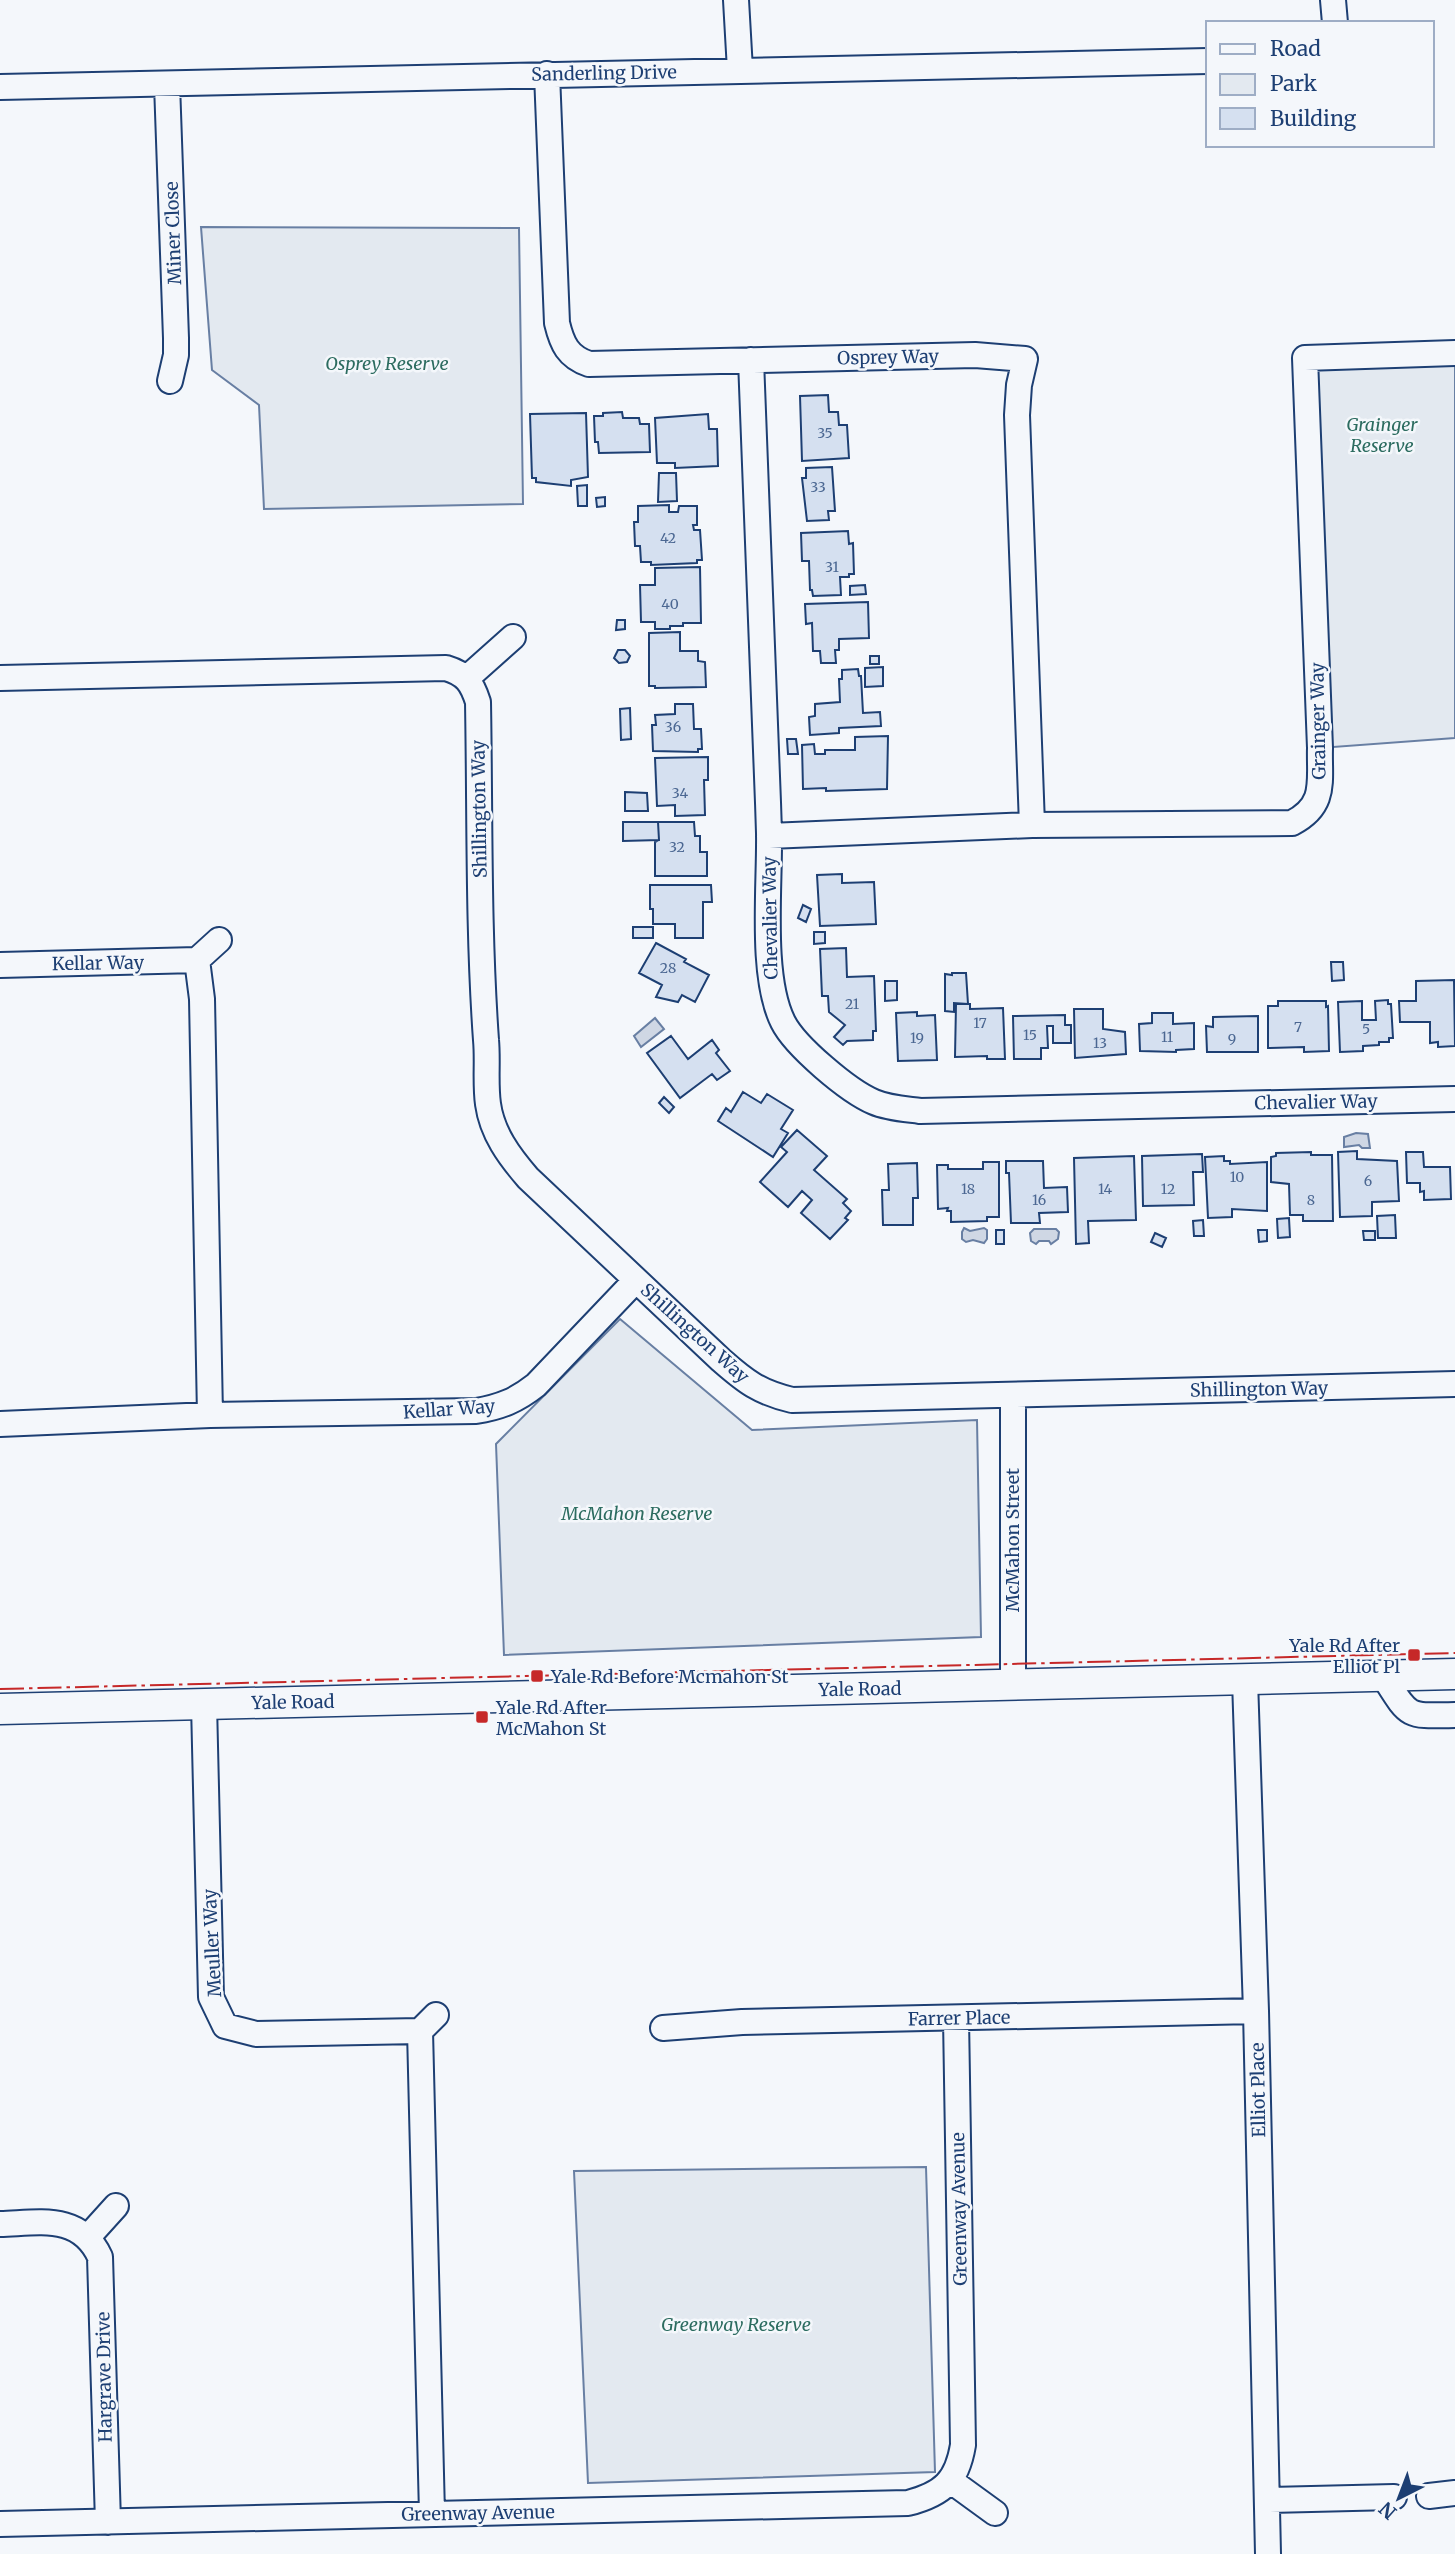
<svg xmlns="http://www.w3.org/2000/svg" width="1455" height="2554" viewBox="0 0 1455 2554" font-family="Merriweather,serif">
<rect width="100%" height="100%" fill="#f4f7fb"/>
<path fill="#e3e9f0" stroke="#687fa3" stroke-width="2" d="M201,227L519,228L523,504L264,509L259,405L212,370Z
M1455,353V738L1320,748L1305,358Z
M620,1319L752,1430L977,1420L981,1637L504,1655L496,1444Z
M926,2167L935,2472L588,2483L574,2171Z"/>
<path fill="#cfd7e4" stroke="#687fa3" stroke-width="2" d="M655,1018L664,1029L641,1047L634,1036Z
M1356,1133L1368,1134L1370,1148H1362L1359,1145L1344,1147V1137Z
M964,1228L970,1231L984,1228L987,1230V1239L984,1243L973,1240L966,1242L962,1239V1232Z
M1034,1229H1056L1059,1232L1058,1239L1051,1244L1049,1241H1039L1036,1244L1031,1241L1030,1233Z"/>
<path fill="#d5e0f0" stroke="#1d3f73" stroke-width="2" d="M828,395L829,412H838L839,425H847L849,458L802,461L800,396Z
M622,412L623,418H639L640,424H649L650,452L599,453L598,442H595L594,416H603V413Z
M586,413L588,477L571,480V486L536,482V478H532L530,414Z
M708,414L709,429H717L718,466L675,468V463H657L655,418Z
M832,467L835,511H828L829,520L807,521L802,478H806V468Z
M659,473H676L677,501L658,502Z
M587,485V506H578L577,486Z
M605,497V506L597,507L596,498Z
M669,505V512H678L679,506H697V525H693L694,530H700L702,560H697V563L651,565V562H641L640,546H635L634,522H638V506Z
M848,531L849,544L853,543L854,574H849V577H840L841,595L813,596L812,590H810L809,561H802L801,533Z
M700,567L701,623H683V626H670V629H655V622H641L640,585H655V568Z
M865,585L866,594L850,595V586Z
M868,602L869,638L839,639V650H835L836,663H821L820,651H813L812,623L806,624L805,604Z
M617,620H625V629L616,630Z
M680,632V651H698V661L705,662L706,687L655,688V686H649V633Z
M618,650H625L630,656L627,662L619,663L614,658Z
M870,656H879V664H870Z
M883,667V686L865,687V668Z
M858,669L859,676H861L863,713L880,712L881,726L839,728V733L810,735L809,717L815,716V704L840,702L839,679H842V670Z
M675,704H693L694,729H701L702,749H698V752L653,751L652,725H656L655,715L675,714Z
M630,708L631,739L621,740L620,709Z
M888,736L887,789L826,791V788L803,789L802,745L814,744L815,754H825V750H855V737Z
M787,739H796L798,754H788Z
M708,757V780H704L705,815L675,816V805L657,806L655,758Z
M625,792L647,793L648,811H625Z
M623,822H658L659,840L623,841Z
M658,822H694L695,836H700V852H707V876H655V842L659,840Z
M842,874V883L874,882L876,924L820,926L817,875Z
M650,885H711L712,902H703V938H675V924H653V909H650Z
M803,905L811,909L806,922L798,918Z
M633,927H653V938H633Z
M814,932H825V943L814,944Z
M656,943L686,959L684,962L709,975L695,1002L682,995L678,1002L656,997L662,985L639,973Z
M846,948L847,977L874,976L876,1031H873V1040L847,1041L843,1045L834,1037L845,1025L829,1012L828,996H822L820,949Z
M1331,962H1343L1344,980L1332,981Z
M952,973H966L968,1004L954,1003V1012L945,1011V974L952,975Z
M1454,980L1455,1046L1438,1047V1042L1430,1043V1022H1400L1399,1001H1416V981Z
M885,981H897V1000L885,1001Z
M1388,1000V1004H1391L1393,1038H1389V1042H1379V1045L1363,1046V1051L1340,1052L1338,1002L1362,1001V1020H1376L1375,1001Z
M1278,1001H1326V1007L1328,1006L1329,1051L1304,1052V1047L1268,1048V1006H1278Z
M956,1004H970V1009L1003,1008L1005,1059H987V1056L955,1057Z
M1074,1009H1103V1029L1125,1032L1126,1054L1075,1058Z
M917,1012V1016L935,1015L937,1060L898,1061L896,1013Z
M1152,1013H1173V1024L1194,1023V1049L1176,1050V1052L1140,1051L1139,1024L1152,1023Z
M1065,1015V1025H1071V1043H1053V1026H1047L1048,1048H1041V1059H1014L1013,1016Z
M1258,1016V1052H1207L1206,1026L1213,1027V1017Z
M671,1036L688,1059L712,1040L719,1050L716,1053L730,1071L717,1080L712,1074L680,1098L647,1053Z
M743,1092L761,1103L767,1094L793,1110L781,1129L788,1133L773,1157L718,1121L726,1108L731,1112Z
M664,1097L674,1107L669,1113L659,1103Z
M797,1130L827,1156L814,1170L847,1199L843,1203L851,1211L845,1218L848,1220L830,1239L801,1213L812,1200L802,1191L788,1207L760,1182L787,1152L781,1147Z
M1357,1151V1159L1397,1161L1399,1201L1372,1202V1216L1340,1217L1338,1152Z
M1311,1152V1155H1332L1333,1221H1303V1215H1290L1289,1184L1271,1182V1157L1276,1156V1153Z
M1406,1152H1423L1424,1167H1450L1451,1199L1424,1200V1191L1420,1192V1183H1407Z
M1202,1154L1203,1172H1193L1194,1205L1143,1206L1142,1156Z
M1134,1156L1136,1220L1088,1221L1089,1243L1076,1244L1074,1158Z
M1224,1156V1161H1230V1164L1267,1162V1211L1232,1209V1217L1208,1218L1205,1157Z
M1006,1161H1043L1044,1188L1067,1187L1068,1212L1039,1213L1040,1223H1011L1009,1173H1006Z
M983,1162H999V1217H987V1221L951,1222V1211H947L948,1208L938,1209L937,1165H948V1169H983Z
M917,1163L918,1198H913V1225H883L882,1190H889L888,1164Z
M1395,1215L1396,1238H1378L1377,1216Z
M1289,1218L1290,1237L1278,1238L1277,1219Z
M1203,1220L1204,1236H1194L1193,1221Z
M996,1230H1004V1244H996Z
M1258,1230H1267V1241L1259,1242Z
M1363,1231H1375V1240H1364Z
M1155,1233L1166,1238L1162,1247L1151,1242Z"/>
<g fill="none" stroke-linecap="round" stroke-linejoin="round">
<defs>
<path id="minor" d="M736,0L740,70
M1333,0L1335,23
M547,74L557,323C562,344 568,357 589,364L975,355L1025,359L1019,385L1017,415L1032,825
M167,84L176,338V355L170,381
M0,87L1208,61
M751,360C757,517 764,675 769,833C770,886 760,976 783,1022C795,1046 848,1091 874,1102C888,1108 905,1109 920,1111L1455,1099
M0,678L446,668C466,674 472,683 478,702C480,815 478,928 486,1040C488,1061 485,1083 488,1104C492,1133 509,1156 528,1178L721,1360C746,1382 759,1392 792,1400L1455,1384
M467,678L513,637
M769,836L1032,825L1292,823C1327,805 1319,781 1320,748L1305,358L1455,353
M197,960L202,999L210,1415
M0,965L197,960L219,940
M0,1424L210,1415L476,1411C501,1407 517,1400 536,1385L636,1280
M1384,1677C1410,1718 1406,1716 1455,1715
M1245,1680L1256,2011L1268,2554
M1013,1685V1396
M204,1704L211,1997L225,2026L256,2034L420,2031L432,2514
M663,2028L742,2022L1256,2011
M420,2031L436,2015
M0,2224C39,2223 80,2213 100,2257L108,2522
M88,2237L116,2206
M951,2481L995,2513
M1429,2496L1455,2493
M1267,2500L1394,2497
M0,2524L908,2503C943,2494 957,2481 963,2445L956,2018"/>
<path id="major" d="M0,1709L1455,1674"/>
</defs>
<use href="#minor" stroke="#1d3f73" stroke-width="28"/>
<use href="#major" stroke="#1d3f73" stroke-width="33"/>
<use href="#minor" stroke="#f4f7fb" stroke-width="24"/>
<use href="#major" stroke="#f4f7fb" stroke-width="30"/>
<path stroke="#c62828" stroke-width="2" stroke-dasharray="24 5 3.5 5" stroke-linecap="butt" d="M0,1689L1455,1653"/>
</g>
<g fill="#c62828" stroke="#f4f7fb" stroke-width="2.5">
<rect x="1407" y="1648" width="14" height="14" rx="3.5"/>
<rect x="530" y="1669" width="14" height="14" rx="3.5"/>
<rect x="475" y="1710" width="14" height="14" rx="3.5"/>
</g>
<g text-anchor="middle" dominant-baseline="central" stroke-width="5" stroke-linejoin="round" paint-order="stroke">
<g font-size="14" fill="#4b6792">
<text x="825" y="433">35</text>
<text x="818" y="487">33</text>
<text x="668" y="538">42</text>
<text x="832" y="567">31</text>
<text x="670" y="604">40</text>
<text x="673" y="727">36</text>
<text x="680" y="793">34</text>
<text x="677" y="847">32</text>
<text x="668" y="968">28</text>
<text x="852" y="1004">21</text>
<text x="980" y="1023">17</text>
<text x="1298" y="1027">7</text>
<text x="1366" y="1029">5</text>
<text x="1030" y="1035">15</text>
<text x="1167" y="1037">11</text>
<text x="917" y="1038">19</text>
<text x="1232" y="1039">9</text>
<text x="1100" y="1043">13</text>
<text x="1237" y="1177">10</text>
<text x="1368" y="1181">6</text>
<text x="968" y="1189">18</text>
<text x="1105" y="1189">14</text>
<text x="1168" y="1189">12</text>
<text x="1039" y="1200">16</text>
<text x="1311" y="1200">8</text>
</g>
<g font-size="18" fill="#1d3f73" stroke="#f4f7fb">
<text transform="translate(604 73) rotate(-1)">Sanderling Drive</text>
<text transform="translate(173 233) rotate(-92)">Miner Close</text>
<text transform="translate(888 357) rotate(-1)">Osprey Way</text>
<text transform="translate(1318 721) rotate(-91)">Grainger Way</text>
<text transform="translate(479 809) rotate(-91)">Shillington Way</text>
<text transform="translate(770 918) rotate(-91)">Chevalier Way</text>
<text transform="translate(98 963) rotate(-1)">Kellar Way</text>
<text transform="translate(1316 1102) rotate(-1)">Chevalier Way</text>
<text transform="translate(695 1333) rotate(42)">Shillington Way</text>
<text transform="translate(1259 1389) rotate(-1)">Shillington Way</text>
<text transform="translate(449 1409) rotate(-4)">Kellar Way</text>
<text transform="translate(1012 1540) rotate(-90)">McMahon Street</text>
<text transform="translate(860 1689) rotate(-1)">Yale Road</text>
<text transform="translate(293 1702) rotate(-1)">Yale Road</text>
<text transform="translate(212 1943) rotate(-93)">Meuller Way</text>
<text transform="translate(959 2018) rotate(-1)">Farrer Place</text>
<text transform="translate(1258 2090) rotate(-91)">Elliot Place</text>
<text transform="translate(959 2209) rotate(-91)">Greenway Avenue</text>
<text transform="translate(104 2377) rotate(-91)">Hargrave Drive</text>
<text transform="translate(478 2513) rotate(-1)">Greenway Avenue</text>
</g>
<g font-size="18" font-style="italic" fill="#2c6c60" stroke="#f4f7fb">
<text x="387" y="363">Osprey Reserve</text>
<text x="1382" y="424">Grainger<tspan x="1382" dy="21">Reserve</tspan></text>
<text x="637" y="1513">McMahon Reserve</text>
<text x="736" y="2324">Greenway Reserve</text>
</g>
<g font-size="18" fill="#1d3f73" stroke="#f4f7fb" text-anchor="start">
<text x="1400" y="1645" text-anchor="end">Yale Rd After<tspan x="1400" dy="21">Elliot Pl</tspan></text>
<text x="551" y="1676">Yale Rd Before Mcmahon St</text>
<text x="496" y="1707">Yale Rd After<tspan x="496" dy="21">McMahon St</tspan></text>
</g>
</g>
<rect x="1206" y="21" width="228" height="126" fill="#f4f7fb" stroke="#9eadc5" stroke-width="2"/>
<rect x="1220" y="44" width="35" height="10" fill="#f4f7fb" stroke="#9eadc5" stroke-width="2"/>
<text x="1270" y="56" font-size="21" fill="#1d3f73">Road</text>
<rect x="1220" y="74" width="35" height="21" fill="#e3e9f0" stroke="#9eadc5" stroke-width="2"/>
<text x="1270" y="91" font-size="21" fill="#1d3f73">Park</text>
<rect x="1220" y="108" width="35" height="21" fill="#d5e0f0" stroke="#9eadc5" stroke-width="2"/>
<text x="1270" y="126" font-size="21" fill="#1d3f73">Building</text>
<g transform="translate(1399 2498) rotate(222)" stroke="#f4f7fb" stroke-width="5" paint-order="stroke">
<path d="M0-5L12 26L0 18L-12 26Z" fill="#1d3f73"/>
<text y="-10" font-size="19" font-weight="bold" text-anchor="middle" fill="#1d3f73">N</text>
</g>
</svg>
